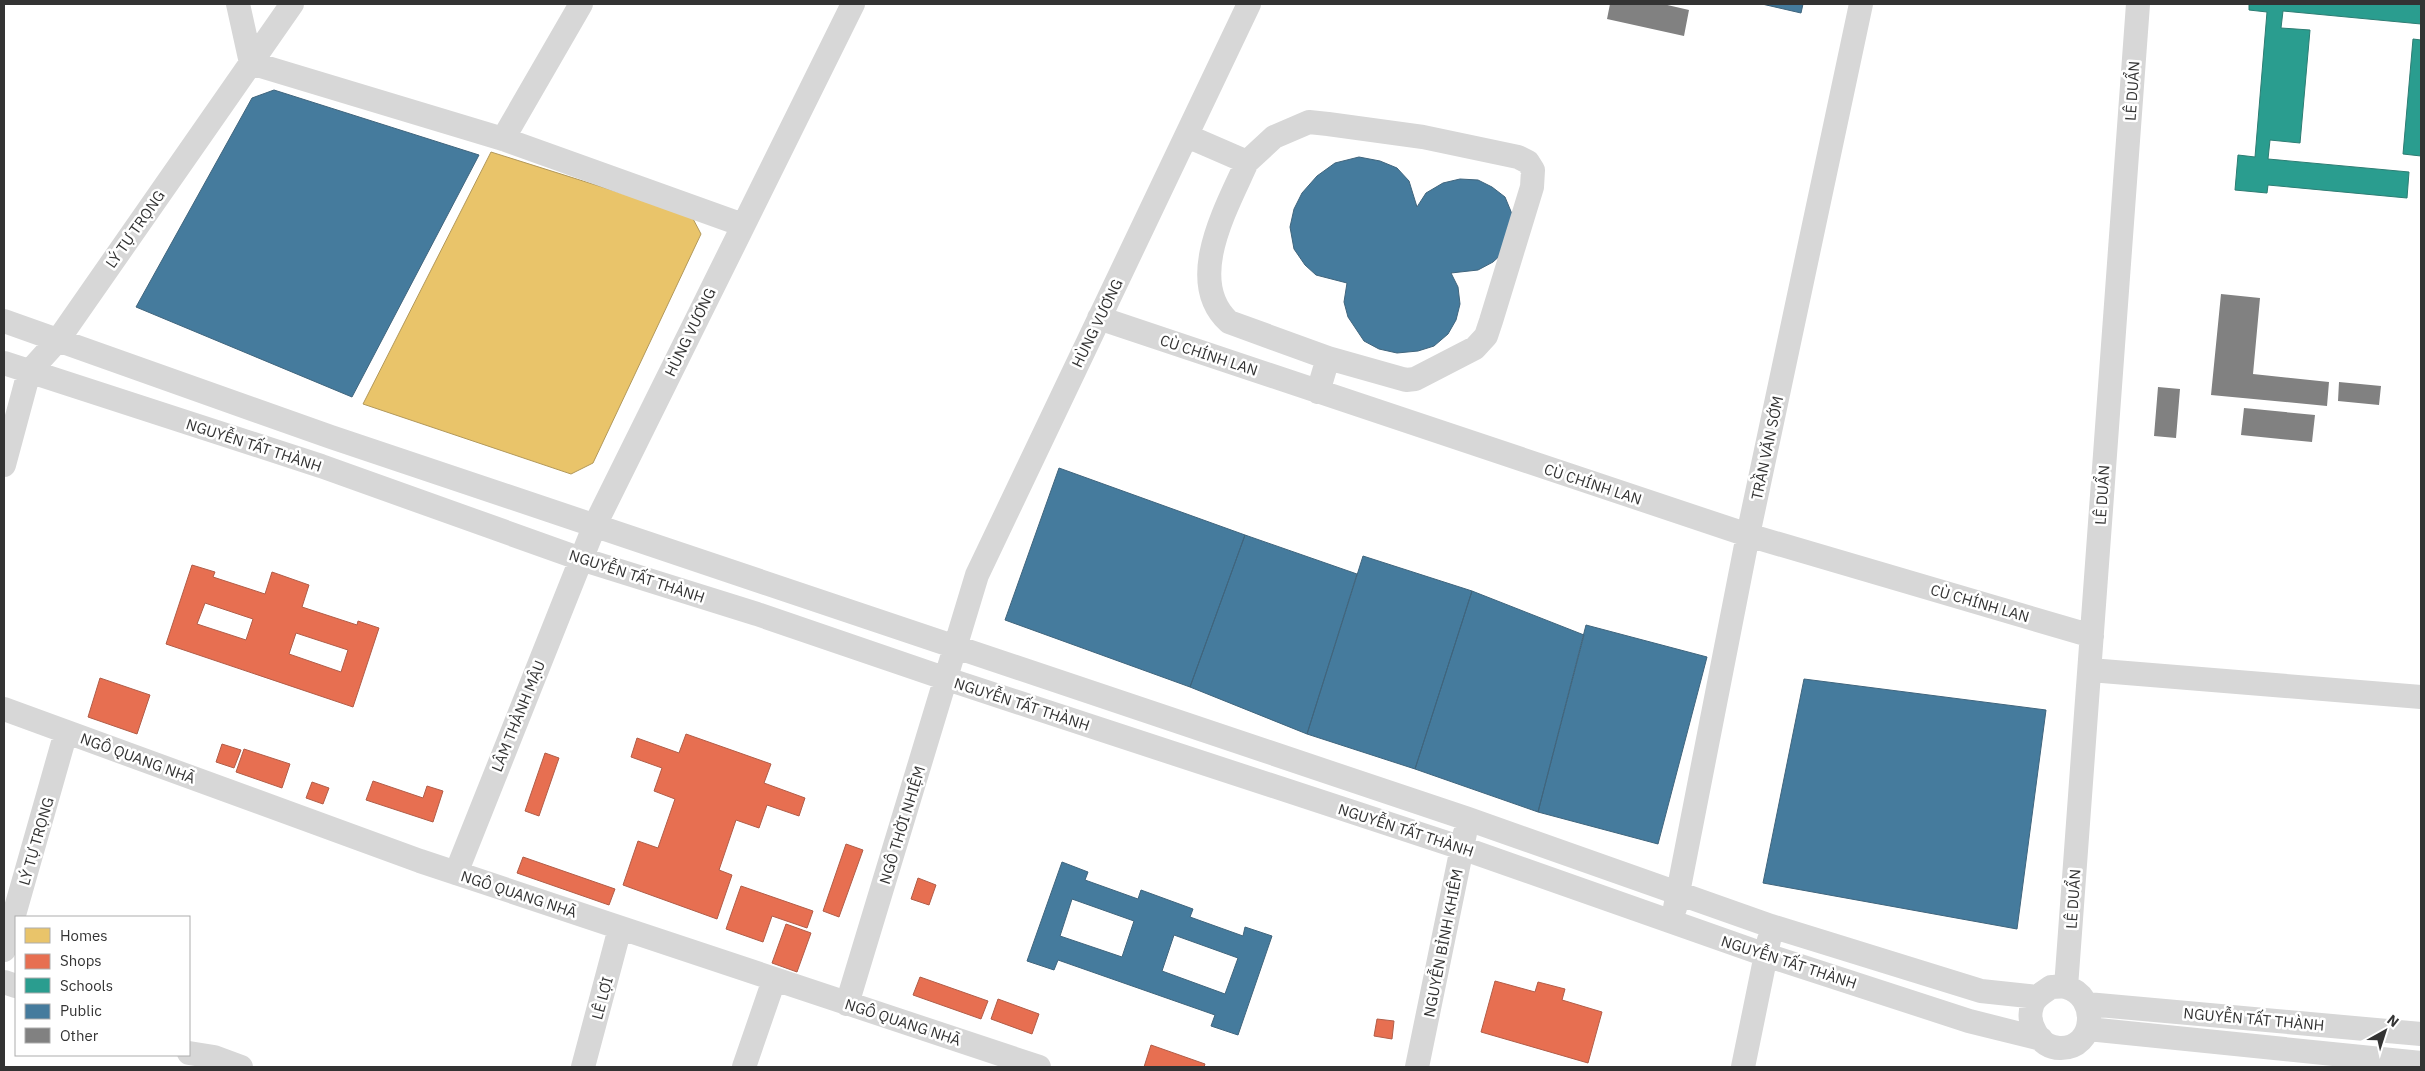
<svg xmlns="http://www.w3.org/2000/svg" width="2425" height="1071" viewBox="0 0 2425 1071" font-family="'IBM Plex Sans',sans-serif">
<rect width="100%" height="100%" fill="#fff"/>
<path fill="#e9c46a" stroke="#b2985a" d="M491,152L691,215L701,234L593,463L571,474L363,404Z"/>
<path fill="#e76f51" stroke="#b15d48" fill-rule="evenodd" d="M192,565L215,572L213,577L265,594L272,572L309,585L302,607L357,625L358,621L379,628L353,707L166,644ZM205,603L253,619L246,640L197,624ZM296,633L348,650L341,672L289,654Z
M100,678L150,695L137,734L88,717Z
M686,734L771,764L764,783L805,798L799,816L767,805L759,828L736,820L719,870L732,875L717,919L623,885L638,841L658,848L675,799L654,791L662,768L631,757L637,738L679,753Z
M222,744L241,750L234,768L216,762Z
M244,749L290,764L282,788L236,772Z
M545,753L559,758L539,816L525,811Z
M373,781L423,798L427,786L443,791L433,822L366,800Z
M312,782L329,788L323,804L306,798Z
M846,844L863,850L839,917L823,911Z
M523,857L615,889L609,905L517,873Z
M918,878L936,885L929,905L911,899Z
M741,886L813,911L807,928L772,916L763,942L726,929Z
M786,924L811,933L797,972L772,963Z
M920,977L988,1001L981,1019L913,995Z
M1495,981L1535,992L1538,982L1565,989L1562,1000L1602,1012L1588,1063L1481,1032Z
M998,999L1039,1014L1032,1034L991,1019Z
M1377,1019L1394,1021L1392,1039L1374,1036Z
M1151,1045L1205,1064L1204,1067H1144Z"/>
<path fill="#2a9d8f" stroke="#2d7d73" d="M2249,4H2421V24L2283,11L2281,28L2310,30L2300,143L2270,140L2268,159L2409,172L2407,198L2268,185L2267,193L2235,190L2238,155L2255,157L2267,12L2249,10Z
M2413,39L2421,40V156L2403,154Z"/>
<path fill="#457b9d" stroke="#40657d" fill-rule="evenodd" d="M1762,4H1803L1801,13Z
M274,90L479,155L352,397L136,307L252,98Z
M1359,157L1380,161L1397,168L1409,181L1417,207L1426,193L1443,183L1460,179L1478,180L1492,187L1505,197L1512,214L1504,252L1493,262L1478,270L1451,273L1458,287L1460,304L1456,320L1448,334L1434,346L1418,351L1397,353L1379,349L1364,341L1348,317L1344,302L1347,283L1316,275L1305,265L1294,249L1290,227L1294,209L1302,193L1317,176L1335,163Z
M1059,468L1245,535L1190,687L1005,620Z
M1245,535L1357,574L1307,734L1190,687Z
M1363,556L1472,591L1415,769L1307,734Z
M1472,591L1584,635L1538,812L1415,769Z
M1586,625L1707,657L1658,844L1538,812Z
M1804,679L2046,710L2017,929L1763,883Z
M1062,862L1088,872L1085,880L1138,899L1141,890L1193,909L1190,917L1243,936L1245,927L1272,936L1238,1035L1211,1026L1215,1015L1058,960L1054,970L1027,961ZM1072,899L1134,921L1122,957L1060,936ZM1174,935L1238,958L1225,994L1162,971Z"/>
<path fill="#818181" d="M1610,4H1663L1689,10L1684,36L1607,19Z
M2221,294L2260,298L2253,374L2329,382L2327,406L2211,395Z
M2339,382L2381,386L2379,405L2338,401Z
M2158,387L2180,389L2176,438L2154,436Z
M2244,408L2315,415L2312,442L2241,435Z"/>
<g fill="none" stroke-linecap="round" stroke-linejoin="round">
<path stroke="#d7d7d7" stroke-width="24" d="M238,4L251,63L503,139L743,225
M1187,136L1247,162L1274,137L1309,122L1328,124L1423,137L1518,157L1528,162L1533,170L1532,187L1491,321L1486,336L1475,348L1415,379L1406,380L1328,358
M503,139L581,4
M1247,162C1227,207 1184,281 1229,322L1328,358L1318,392
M1099,318L1748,535L2092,636
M4,321L331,437L1468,819L1771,926L1981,991L2037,997
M4,363L321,466L581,559L757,614L947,679L1462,848L1766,955L1969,1021L2041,1039
M4,465L29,372L58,340L292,4
M2090,670L2421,697
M4,709L420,861L1039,1067
M456,873L594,527L853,4
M1675,908L1748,535L1861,4
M4,950L66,732
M4,982L16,986
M2051,987C2055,987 2062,986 2066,987C2099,996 2096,1049 2060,1048C2039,1048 2026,1023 2032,1006C2034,997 2044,992 2051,987Z
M2066,987L2138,4
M847,1004L977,575L1249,4
M2087,1004L2421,1034
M2088,1029L2421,1063
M189,1053L214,1057L241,1067
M583,1067L620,928
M744,1067L774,980
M1417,1067L1465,833
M1743,1067L1769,940"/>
</g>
<g text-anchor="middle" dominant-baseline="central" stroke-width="5" stroke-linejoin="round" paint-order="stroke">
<g font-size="15" fill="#333" stroke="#fff">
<text transform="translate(2132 91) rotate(-86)">LÊ DUẨN</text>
<text transform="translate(135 229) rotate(-55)">LÝ TỰ TRỌNG</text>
<text transform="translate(1097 323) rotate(-64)">HÙNG VƯƠNG</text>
<text transform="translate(690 332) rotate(-64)">HÙNG VƯƠNG</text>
<text transform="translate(1209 355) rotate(18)">CÙ CHÍNH LAN</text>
<text transform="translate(254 445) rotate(18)">NGUYỄN TẤT THÀNH</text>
<text transform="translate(1767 448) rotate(-78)">TRẦN VĂN SỚM</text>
<text transform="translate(1593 484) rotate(18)">CÙ CHÍNH LAN</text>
<text transform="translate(2102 495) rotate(-86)">LÊ DUẨN</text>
<text transform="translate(637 576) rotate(18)">NGUYỄN TẤT THÀNH</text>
<text transform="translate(1980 603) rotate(16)">CÙ CHÍNH LAN</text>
<text transform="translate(1022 704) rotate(18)">NGUYỄN TẤT THÀNH</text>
<text transform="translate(518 716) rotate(-68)">LÂM THÀNH MẬU</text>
<text transform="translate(138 758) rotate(20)">NGÔ QUANG NHÃ</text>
<text transform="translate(902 825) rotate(-73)">NGÔ THỜI NHIỆM</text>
<text transform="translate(1406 830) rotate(18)">NGUYỄN TẤT THÀNH</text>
<text transform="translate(36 841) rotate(-74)">LÝ TỰ TRỌNG</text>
<text transform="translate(519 894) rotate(18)">NGÔ QUANG NHÃ</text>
<text transform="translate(2073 899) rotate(-86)">LÊ DUẨN</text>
<text transform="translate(1443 943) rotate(-79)">NGUYỄN BỈNH KHIÊM</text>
<text transform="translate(1789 962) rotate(18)">NGUYỄN TẤT THÀNH</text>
<text transform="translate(602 998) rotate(-75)">LÊ LỢI</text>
<text transform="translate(2254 1019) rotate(5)">NGUYỄN TẤT THÀNH</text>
<text transform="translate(903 1022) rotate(18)">NGÔ QUANG NHÃ</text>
</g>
</g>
<rect width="2425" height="1071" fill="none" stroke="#333333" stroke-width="10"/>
<rect x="15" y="916" width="175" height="140" fill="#ffffff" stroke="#adadad"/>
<rect x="25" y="928" width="25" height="15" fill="#e9c46a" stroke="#adadad"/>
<text x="60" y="941" font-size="15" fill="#333333">Homes</text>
<rect x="25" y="954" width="25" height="15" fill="#e76f51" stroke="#adadad"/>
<text x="60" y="966" font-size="15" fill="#333333">Shops</text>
<rect x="25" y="978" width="25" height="15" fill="#2a9d8f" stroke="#adadad"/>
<text x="60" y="991" font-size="15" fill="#333333">Schools</text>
<rect x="25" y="1004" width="25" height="15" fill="#457b9d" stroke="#adadad"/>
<text x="60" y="1016" font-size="15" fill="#333333">Public</text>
<rect x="25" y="1028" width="25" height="15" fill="#818181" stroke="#adadad"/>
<text x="60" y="1041" font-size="15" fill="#333333">Other</text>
<g transform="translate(2385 1031) rotate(39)" stroke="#ffffff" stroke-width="4" paint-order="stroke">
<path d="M0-4L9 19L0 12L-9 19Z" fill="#333333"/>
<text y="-8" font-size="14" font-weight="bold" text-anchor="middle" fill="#333333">N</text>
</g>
</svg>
